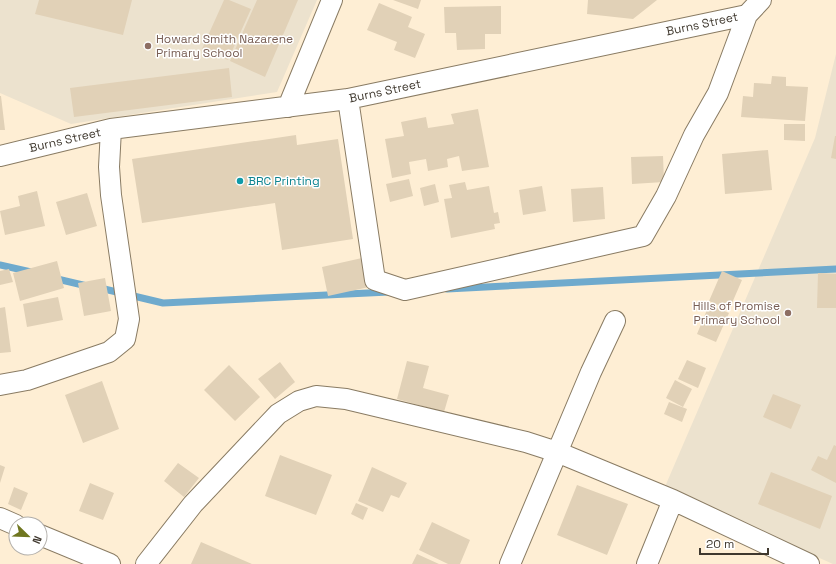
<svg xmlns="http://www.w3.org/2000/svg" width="836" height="564" viewBox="0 0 836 564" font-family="'Space Grotesk',sans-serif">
<rect width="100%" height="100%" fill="#feeed4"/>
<path fill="#ece2ce" d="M0,0H317L277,92L71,124L0,93Z
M836,54V564H833L664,489L815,138Z"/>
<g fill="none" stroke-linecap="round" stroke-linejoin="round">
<path stroke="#6faacd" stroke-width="7" d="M0,265L31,272
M53,278L87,286
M100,288L163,303L389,292
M447,289L836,269"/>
</g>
<path fill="#e1d1b7" d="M39,0H132L123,35L35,14Z
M224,0H229L251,9L228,60L202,49Z
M257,0H298L265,77L230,61Z
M393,0H421L418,9Z
M588,0H657L633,19L587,14Z
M379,3L412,17L408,27L425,34L415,58L394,50L397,42L367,30Z
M501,6V34H485V49L457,50L456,33H445L444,7Z
M229,68L232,97L74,117L70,88Z
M772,76L786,77V86L808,87L805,121L741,117L743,96L753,97L754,83L771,84Z
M0,96H1L5,130H0Z
M478,109L489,167L462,171L459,156L447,159L448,167L428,171L426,159L409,162L411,174L392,178L385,139L404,136L401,122L426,117L428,128L454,124L451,114Z
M784,124H805V141L784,140Z
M296,135L297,145L338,139L353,239L282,250L275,203L142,223L132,159Z
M835,136H836V159L831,158Z
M768,150L772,190L725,194L722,154Z
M663,156L664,182L632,184L631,157Z
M409,179L413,196L390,202L386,184Z
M465,182L467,190L489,186L494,213L498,212L500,223L494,224L495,229L451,238L444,199L452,198L449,185Z
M435,184L439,202L424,206L420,188Z
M542,186L546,211L523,215L519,190Z
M603,187L605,219L573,222L571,189Z
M37,191L45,226L5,235L0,211L20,206L18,196Z
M87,193L97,226L66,235L56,202Z
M362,258L369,287L328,296L322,267Z
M57,261L64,288L20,301L13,273Z
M9,269L13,282L0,285V271Z
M722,271L742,280L729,310L709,301Z
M818,273L836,274V308H817Z
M105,278L111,311L84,316L78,283Z
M58,297L63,320L27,327L23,304Z
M709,305L729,313L716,342L697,334Z
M5,307L11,352L0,353V308Z
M687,360L706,368L698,388L678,379Z
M407,361L429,366L423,388L449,395L444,412L397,399Z
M280,362L295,382L275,399L258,379Z
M229,365L260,397L235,421L204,390Z
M675,380L692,389L683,407L666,398Z
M102,381L119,429L83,443L65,395Z
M773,394L801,405L791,429L763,417Z
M669,402L687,409L682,422L664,414Z
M834,445L836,446V483L811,470L818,456L827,460Z
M280,455L332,475L316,515L265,496Z
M178,463L199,478L184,497L164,481Z
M0,465L5,467L0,483Z
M372,467L407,483L399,498L391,495L383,512L358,501Z
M771,472L832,496L820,529L758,504Z
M90,483L114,493L103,520L79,511Z
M577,485L628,504L607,555L557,535Z
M14,487L28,493L21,510L8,504Z
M356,503L368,508L363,520L351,514Z
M432,522L470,540L460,564H448L419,550Z
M201,542L252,564H191Z
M417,554L439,564H412Z"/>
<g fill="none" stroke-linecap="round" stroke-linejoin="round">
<defs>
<path id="street" d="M348,99L375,280L405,290L643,236L666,196L694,135L718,93L747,15
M288,107L332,0
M0,156L111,129L348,99L747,15L761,0
M0,385L27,380L109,352L125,339L129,319L111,195L109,167L111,129
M0,518L16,525
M40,535L110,564
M146,564L193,504L278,414L299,401L316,396L346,399L526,442L557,452L673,500L809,564
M510,564L591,372L615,321
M647,564L673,500"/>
</defs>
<use href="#street" stroke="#897b63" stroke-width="22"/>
<use href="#street" stroke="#fff" stroke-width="20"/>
</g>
<g fill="#8d6e63" stroke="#fff" stroke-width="1.5">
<circle cx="148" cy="46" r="4"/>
<circle cx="788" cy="313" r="4"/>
</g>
<circle fill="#0f9aa8" stroke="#fff" stroke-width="1.5" cx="240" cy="181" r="4"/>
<g text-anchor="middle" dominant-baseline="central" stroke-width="3" stroke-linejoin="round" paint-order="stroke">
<g font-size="12" fill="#3f382e" stroke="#fff">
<text transform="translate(702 24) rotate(-12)">Burns Street</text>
<text transform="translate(385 91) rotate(-12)">Burns Street</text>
<text transform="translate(65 140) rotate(-13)">Burns Street</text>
</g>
<g font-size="12" fill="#785e54" stroke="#fff" text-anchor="start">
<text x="156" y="39">Howard Smith Nazarene<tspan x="156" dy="14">Primary School</tspan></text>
<text x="780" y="306" text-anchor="end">Hills of Promise<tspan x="780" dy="14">Primary School</tspan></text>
</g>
<g font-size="12" fill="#0d838f" stroke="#fff" text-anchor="start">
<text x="248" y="181">BRC Printing</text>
</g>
</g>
<g transform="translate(28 536) rotate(113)"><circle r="19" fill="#ffffff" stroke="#b2afab"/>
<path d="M0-3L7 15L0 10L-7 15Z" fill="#6f761f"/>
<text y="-6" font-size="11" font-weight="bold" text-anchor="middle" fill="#3f382e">N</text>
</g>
<path d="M700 548v6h68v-6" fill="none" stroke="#3f382e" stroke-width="2"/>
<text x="706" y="548" font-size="12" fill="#3f382e" stroke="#ffffff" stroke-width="3" paint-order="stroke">20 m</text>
</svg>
